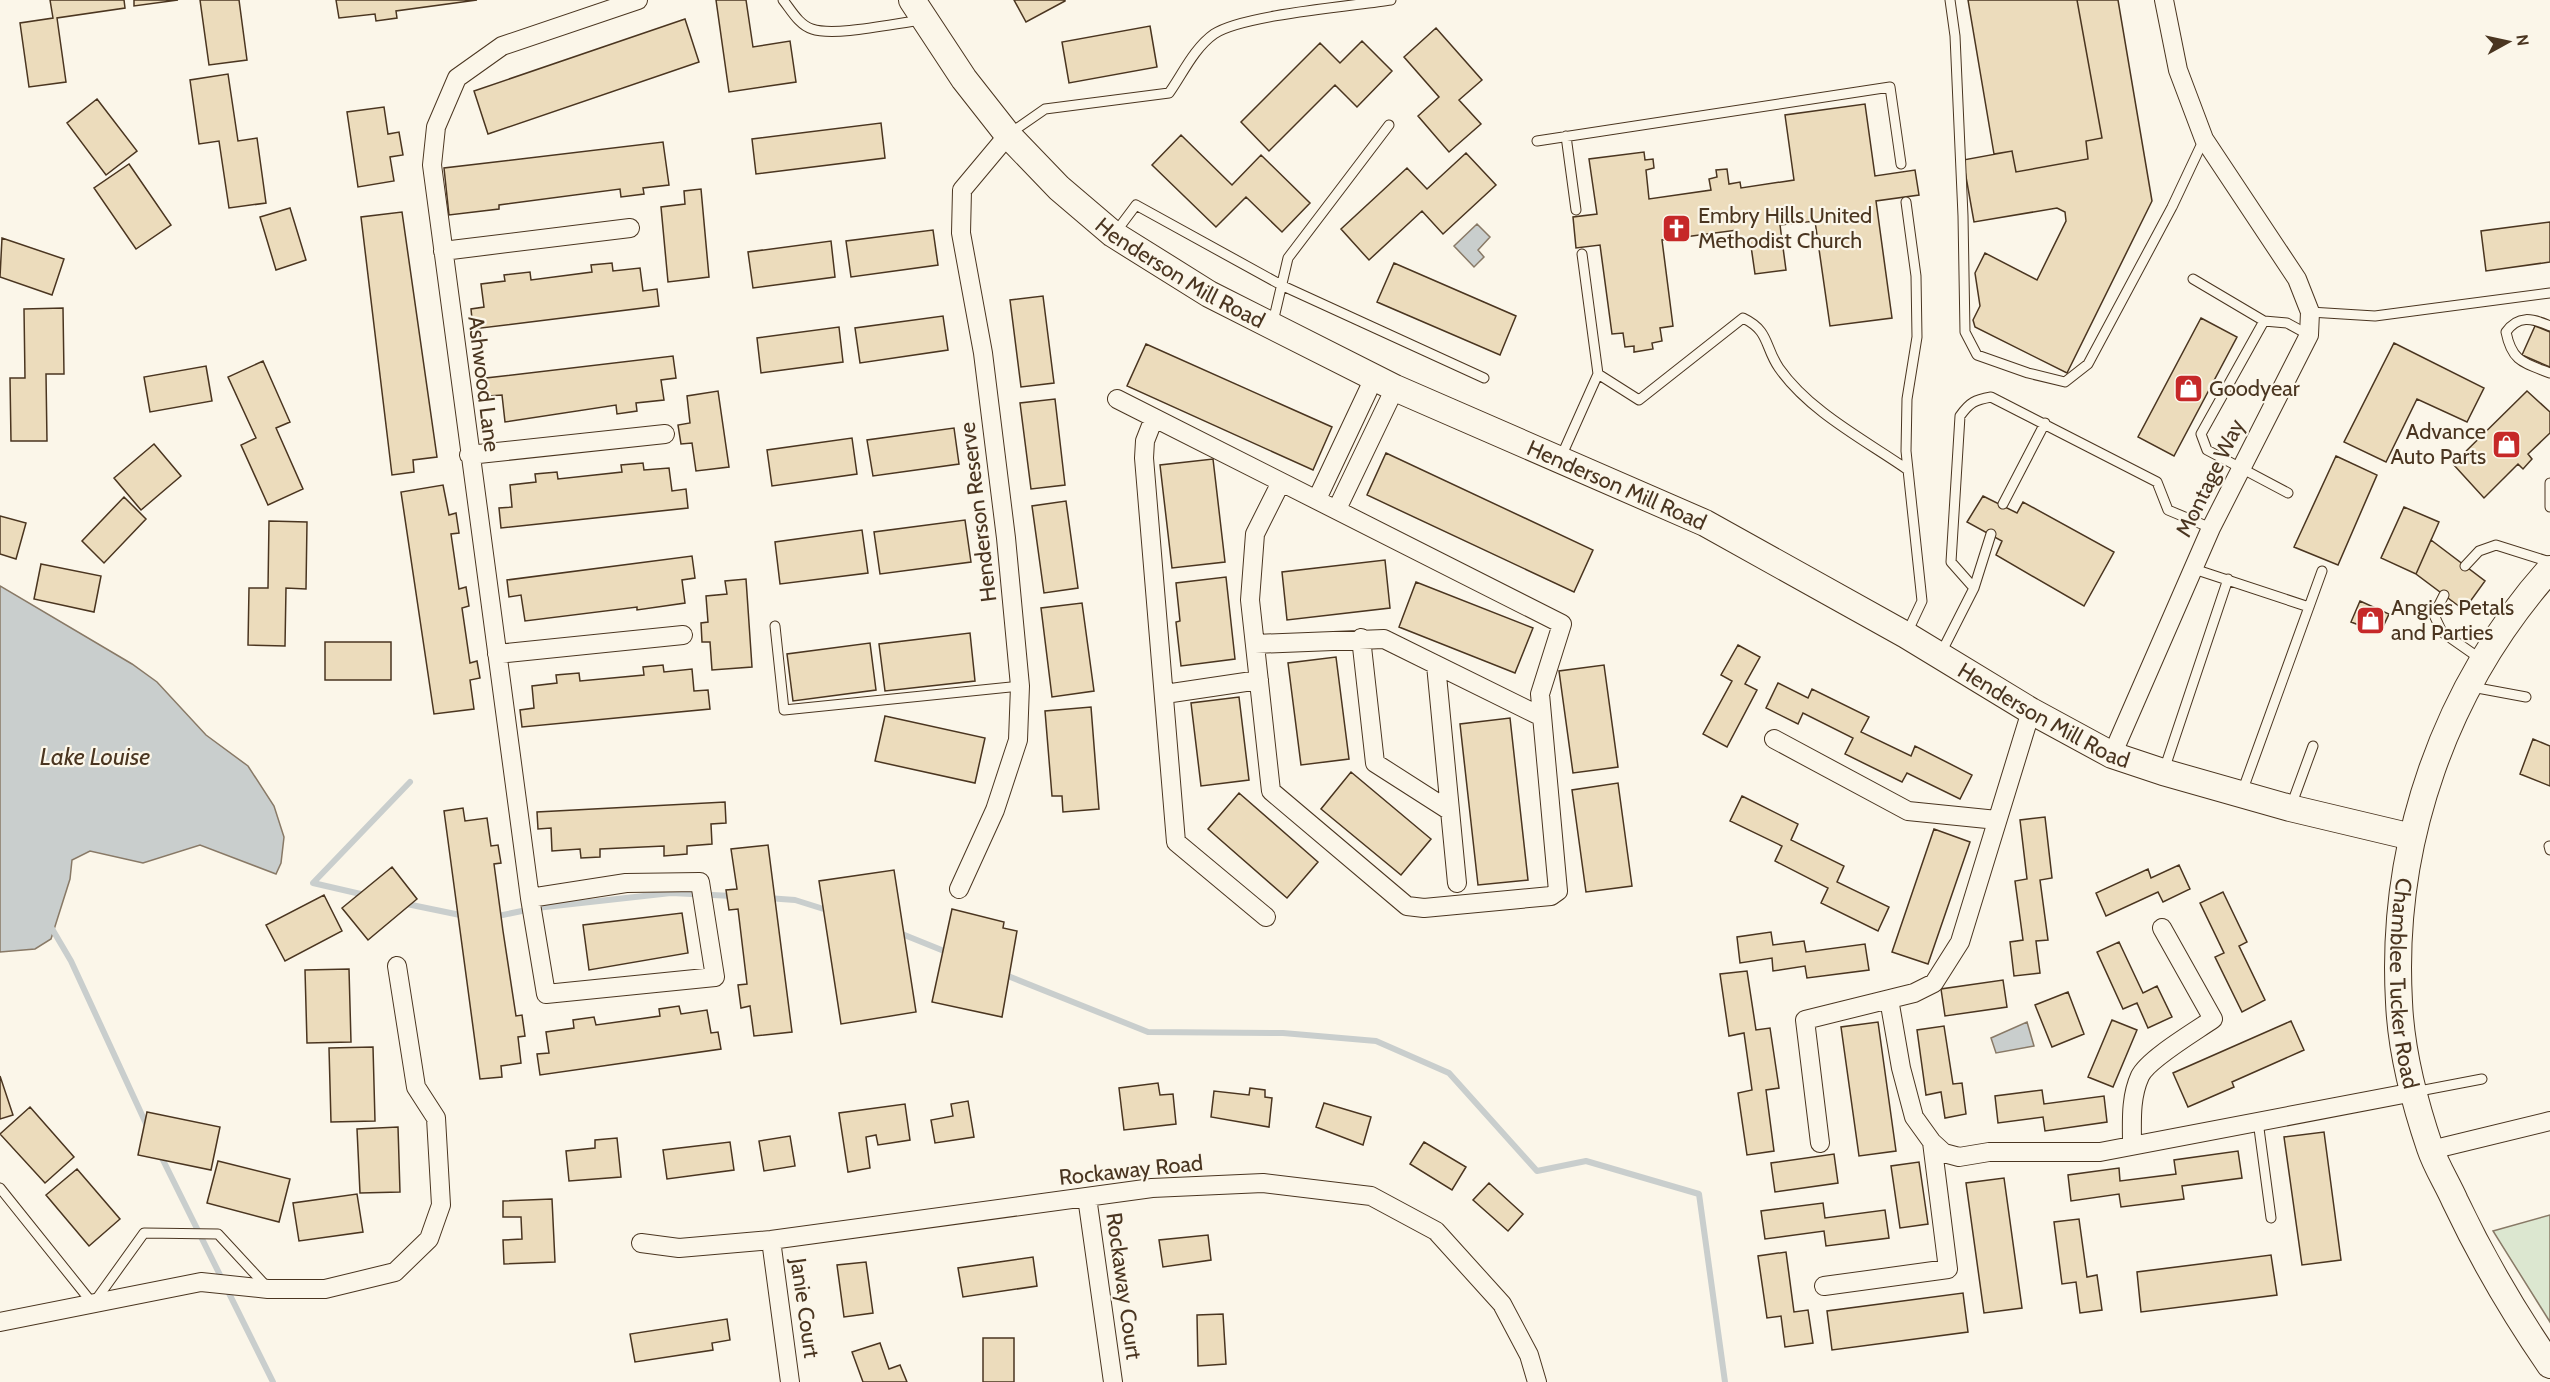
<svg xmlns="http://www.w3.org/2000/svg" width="2550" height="1382" viewBox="0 0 2550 1382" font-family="Cabin,sans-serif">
<rect width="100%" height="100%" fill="#fbf6e9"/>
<path fill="#dce7d0" stroke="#887966" stroke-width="1.5" d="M2550,1215V1322L2493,1231Z"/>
<path fill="#c9cecd" stroke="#887966" stroke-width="1.5" d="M1477,224L1490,237L1478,250L1484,257L1474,267L1454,246Z
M0,586L132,664L157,682L206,735L248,766L274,806L284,837L281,863L276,874L200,845L143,863L90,851L72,860L70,879L51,939L35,949L0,952Z
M2027,1022L2034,1046L1996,1053L1991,1038Z"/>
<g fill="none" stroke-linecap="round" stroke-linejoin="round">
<path stroke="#c9cecd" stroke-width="6" d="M365,895L313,883L410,782
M767,898L795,900L830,911
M402,903L465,916
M493,917L536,908L671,893L733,896
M51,927L71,961L148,1128
M897,932L949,953
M1003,974L1148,1032L1283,1033L1376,1041L1449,1073L1537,1171L1586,1161L1699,1194L1725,1382
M160,1154L273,1382"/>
</g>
<path fill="#ecdcbc" stroke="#4a3520" stroke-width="1.5" d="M50,0H124L125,8L57,18L66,82L29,87L20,23L53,18Z
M134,0H178L134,6Z
M200,0H239L247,60L209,65Z
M336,0H477L396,11L397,18L376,21L375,14L339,18Z
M716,0H746L753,47L790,41L796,82L729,92Z
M1014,0H1065V1L1026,22Z
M1968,0H2077L2102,138L2086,141L2088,159L2016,172L2012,151L1994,154Z
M2077,0H2118L2152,201L2067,373L1975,327L1973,320L1980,306L1975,273L1985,253L2037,280L2066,221L2065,212L2057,208L1974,222L1963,160L2012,151L2016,172L2088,159L2086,141L2102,138Z
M685,19L699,62L488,134L474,91Z
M1150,26L1157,67L1069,83L1062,42Z
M1436,28L1482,80L1459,100L1481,124L1449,152L1418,116L1439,97L1404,57Z
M1362,41L1392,71L1357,107L1335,85L1269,151L1241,122L1320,43L1340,63Z
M228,74L238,141L257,138L266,203L229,208L219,141L199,144L190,80Z
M97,99L137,151L106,175L67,123Z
M1865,104L1875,176L1915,170L1919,195L1876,201L1892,318L1830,326L1815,221L1780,225L1786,270L1755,274L1750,239L1739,241L1737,230L1662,240L1673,326L1660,328L1662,341L1652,343L1653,349L1634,352V346L1625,347L1623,333L1612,334L1600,245L1576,248L1573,217L1597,214L1589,159L1644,152L1645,160L1653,159L1654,168L1646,170L1649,199L1711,190L1709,179L1717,177L1716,170L1727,169L1729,184L1740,182L1741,188L1794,180L1785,115Z
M384,107L388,134L399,132L403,155L390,157L394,181L358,187L347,112Z
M881,123L885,158L756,174L752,139Z
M1181,135L1232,185L1261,155L1310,203L1282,232L1246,197L1216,227L1152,165Z
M663,142L669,185L643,188L644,194L621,197L620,189L499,205V209L449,215L444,168Z
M1466,153L1496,185L1443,234L1422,211L1369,260L1341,229L1407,168L1427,189Z
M129,164L171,225L136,249L94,188Z
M701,189L709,277L668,282L661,207L685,204L684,191Z
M290,208L306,260L276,270L260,217Z
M402,212L437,457L413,460L414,472L392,475L361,217Z
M2550,222V262L2486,271L2481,231Z
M933,230L938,265L851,277L846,241Z
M2,238L64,259L52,295L0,277Z
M831,241L835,277L753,288L748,252Z
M612,263L613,271L640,268L643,291L657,289L659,306L473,329L471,309L484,307L481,284L505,281L504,275L530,272L531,280L592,272L591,265Z
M1394,263L1516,316L1500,355L1377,302Z
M1043,296L1054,383L1021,387L1010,300Z
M63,308L64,374H46L47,441H11L10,378H25L24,309Z
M943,316L948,350L860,363L855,328Z
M2201,318L2237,337L2174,456L2138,437Z
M2535,326L2550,332V367L2522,355Z
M839,327L843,362L761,373L757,338Z
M2394,343L2484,388L2467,422L2417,399L2386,462L2344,442Z
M1146,344L1332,427L1313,470L1127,386Z
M673,356L676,378L661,380L664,400L636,403L637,411L617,414L616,405L505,422L502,395L488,396L486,378Z
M263,361L290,422L276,428L303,489L268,505L241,445L256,438L228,377Z
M206,366L212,401L150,412L144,377Z
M718,391L729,467L696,471L692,443L681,444L678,425L690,423L687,396Z
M2527,391L2550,412V433L2528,454L2532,459L2523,469L2518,464L2484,498L2453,464Z
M1055,399L1065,485L1031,489L1020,403Z
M954,428L959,464L873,476L867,440Z
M852,438L857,474L772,486L767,450Z
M154,444L181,476L141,510L114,478Z
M1386,453L1593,550L1574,592L1367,495Z
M2336,456L2377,475L2338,565L2294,547Z
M1213,459L1225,562L1172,568L1160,465Z
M643,463L644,470L669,468L672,491L686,489L688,508L501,528L499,508L512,507L510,485L536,482L535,474L557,472L558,479L622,472L621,465Z
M443,485L449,515L456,513L459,533L451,534L459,589L466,587L469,606L462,608L470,663L477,661L480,678L470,680L474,709L434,714L401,492Z
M1983,496L2017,513L2023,502L2114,552L2084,606L1996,555L2002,541L1967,522Z
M124,497L146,519L104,563L82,541Z
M1066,501L1078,588L1044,593L1032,506Z
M2404,507L2439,522L2416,574L2381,558Z
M0,516L26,523L16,559L0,554Z
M965,520L971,562L880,574L874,532Z
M269,521L307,522L306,589L286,588L285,646L248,645L249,588H268Z
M862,530L868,573L780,584L775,542Z
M2431,540L2485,581L2464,610L2416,574Z
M692,556L695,578L682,580L685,603L637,610V607L525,621L521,595L509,597L507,580Z
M1385,560L1390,608L1287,620L1282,572Z
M41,564L101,576L94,612L34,599Z
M1226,577L1235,659L1181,666L1176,622L1180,621L1176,583Z
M746,579L752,667L712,670L710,642H702L701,623L708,622L706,596L727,594L725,581Z
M1416,582L1533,628L1515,673L1399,627Z
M2360,601L2389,614L2380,633L2351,622Z
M1082,603L1094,691L1052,697L1041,608Z
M970,633L975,681L885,691L879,644Z
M325,642H391V680H325Z
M870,643L876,690L793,701L787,654Z
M1738,645L1760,657L1745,684L1757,690L1727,747L1703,734L1732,681L1721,675Z
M1336,657L1349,759L1301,765L1288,663Z
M663,665L664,672L692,669L694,691L708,690L710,709L522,727L520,710L534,708L532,686L557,683L556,675L579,673L580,681L644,675L643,667Z
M1604,665L1618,767L1573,773L1559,671Z
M1778,683L1808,698L1812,689L1869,717L1861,732L1911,756L1915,746L1972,775L1960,799L1907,773L1902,782L1845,754L1853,738L1803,713L1798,724L1766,708Z
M1239,697L1249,780L1201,786L1191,703Z
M1091,707L1099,809L1063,812L1062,796H1052L1045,711Z
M885,716L985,738L975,783L875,761Z
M1510,718L1528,880L1478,885L1460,724Z
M2533,739L2550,746V786L2520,774Z
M1351,772L1431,839L1401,875L1321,809Z
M1618,783L1632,886L1586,892L1572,790Z
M1239,793L1318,862L1287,898L1208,829Z
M1742,796L1798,824L1791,840L1844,866L1837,882L1889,907L1878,931L1821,903L1828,888L1775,861L1782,846L1730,821Z
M725,802L726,823L711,824L712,844L687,846V854L664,856V846L600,849V857L581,858L580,849L552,851L551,828L538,829L537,812Z
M463,808L465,821L487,818L491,846L498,845L501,863L494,864L503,931L516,1016L522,1015L525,1036L518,1037L521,1063L501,1066L502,1077L480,1079L444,811Z
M2045,817L2052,878L2040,880L2048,940L2036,941L2040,973L2014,976L2010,942L2023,940L2015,881L2027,879L2020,820Z
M1934,829L1970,842L1928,964L1892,952Z
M768,845L792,1032L754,1036L750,1006L741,1008L738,985L747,984L738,909L729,910L726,890L737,889L731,849Z
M2179,865L2190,889L2163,902L2158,892L2106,916L2096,893L2148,869L2151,878Z
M392,867L417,899L368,940L342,908Z
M894,870L916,1012L841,1024L819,881Z
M2223,892L2247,942L2239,946L2265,1000L2242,1012L2215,957L2224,953L2200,903Z
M324,895L342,931L285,961L266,925Z
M952,909L1004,922L1003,928L1017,931L1002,1017L932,1002Z
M682,913L688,953L589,970L583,925Z
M1771,932L1773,945L1804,941L1806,952L1865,944L1869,970L1807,978L1805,966L1773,971L1772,958L1740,963L1737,937Z
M2119,942L2143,993L2157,986L2172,1017L2148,1028L2137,1003L2123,1009L2097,952Z
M349,969L351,1042L307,1043L305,970Z
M1747,971L1756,1030L1770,1028L1779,1088L1766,1090L1774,1151L1747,1155L1738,1093L1752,1090L1744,1033L1729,1036L1720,974Z
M2003,980L2007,1007L1945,1016L1941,989Z
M2068,992L2084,1034L2052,1047L2035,1005Z
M679,1006L681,1014L707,1010L711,1033L718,1032L721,1049L540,1075L537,1054L549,1053L546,1032L574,1028L573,1020L594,1017L596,1025L660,1016L659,1009Z
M2112,1020L2137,1030L2113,1087L2088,1077Z
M2291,1021L2304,1050L2232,1082L2234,1087L2188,1107L2173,1073Z
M1878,1022L1896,1151L1859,1156L1841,1027Z
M1944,1026L1953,1084L1962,1083L1966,1114L1945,1118L1941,1092L1926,1095L1917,1030Z
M373,1047L375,1121L331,1122L329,1048Z
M0,1076L13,1115L0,1119Z
M1158,1083L1160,1095L1173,1094L1176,1124L1124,1130L1119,1088Z
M1250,1088L1265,1090V1097L1272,1098L1269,1127L1211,1117L1214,1091L1249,1095Z
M2042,1090L2044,1104L2104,1096L2107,1122L2045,1131L2043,1117L1998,1123L1995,1096Z
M968,1101L974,1137L935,1143L931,1120L953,1116L951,1104Z
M1324,1103L1371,1117L1363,1145L1316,1127Z
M905,1104L910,1140L878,1145L876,1135L866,1137L870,1168L848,1172L839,1113Z
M30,1107L74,1157L45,1183L0,1134Z
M147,1112L220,1127L211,1170L138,1155Z
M398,1127L400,1192L360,1193L357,1129Z
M2324,1132L2341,1260L2302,1265L2284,1137Z
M790,1136L795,1166L764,1171L759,1141Z
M617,1138L621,1177L569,1181L566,1151L595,1148V1140Z
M730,1142L734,1170L667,1179L663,1150Z
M1424,1142L1466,1167L1452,1190L1410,1164Z
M2238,1151L2242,1178L2182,1186L2184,1199L2121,1207L2119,1194L2071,1201L2068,1175L2119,1168L2120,1181L2176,1174L2174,1160Z
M1834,1154L1838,1183L1775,1192L1771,1163Z
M218,1161L290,1179L279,1222L207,1203Z
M1919,1162L1928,1224L1900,1228L1891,1166Z
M77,1169L120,1219L89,1246L46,1195Z
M2004,1178L2022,1308L1984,1313L1966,1183Z
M1489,1183L1523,1214L1508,1231L1473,1200Z
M357,1194L363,1232L299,1241L293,1203Z
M552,1199L555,1262L504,1264L503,1240L522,1239L521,1217H503V1201Z
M1823,1203L1825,1218L1885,1210L1889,1238L1826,1246L1824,1231L1765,1239L1761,1211Z
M2079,1219L2087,1277L2097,1275L2102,1310L2080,1313L2076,1282L2062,1284L2054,1222Z
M1208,1235L1211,1260L1163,1267L1159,1240Z
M1786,1252L1794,1312L1808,1310L1813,1343L1785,1347L1781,1316L1767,1318L1758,1256Z
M2271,1255L2277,1295L2141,1312L2137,1272Z
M1033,1257L1037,1286L963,1297L958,1268Z
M866,1262L873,1313L844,1317L837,1265Z
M1963,1293L1968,1332L1832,1350L1827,1311Z
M1223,1314L1226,1364L1198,1366L1197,1315Z
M727,1319L730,1340L712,1343L713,1350L635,1362L630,1334Z
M983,1338H1014V1382H983Z
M880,1343L889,1369L900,1365L907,1382H863L852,1352Z"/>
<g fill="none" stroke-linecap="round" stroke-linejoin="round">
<defs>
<path id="lane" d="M783,0C791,10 799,25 812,29C835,37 896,23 923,20
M1950,0L1955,36L1963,216L1965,332L1977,355L2028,373L2065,382L2088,364L2172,207L2204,139
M1009,134L1045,109L1169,93C1182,75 1194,48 1214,34C1242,15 1352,6 1391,0
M1566,136L1576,210
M1537,141L1890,87L1901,164
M1906,202L1916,276L1917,337L1907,399L1906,451L1922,601L1907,633
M1115,233L1136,205L1283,286L1484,378
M2193,279L2264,321
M2310,312L2375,316L2550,293
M1273,322L1288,258L1389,125
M2550,326C2532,318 2518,315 2506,332C2512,362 2524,363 2550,373
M1598,374L1639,400L1743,318C1770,331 1764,346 1779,368C1810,412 1865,440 1908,470
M1561,457L1598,374L1582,254
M2550,483V507
M2288,493L2207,450L2201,434L2264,321L2287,323L2309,335
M2003,504L2045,423
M2465,566L2479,551L2496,545L2550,562
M2194,569L2309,607
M1974,588L1951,562L1960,416C1970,402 1975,400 1991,397L2157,482L2168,510L2211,528
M2444,595L2434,615L2442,632L2482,660
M775,626L784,710L1020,686
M1941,653L1974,588L1991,534
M2472,687L2526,697
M2164,770L2228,579
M2242,792L2322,571
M2291,806L2313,746
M2549,846L2550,850
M2414,1092L2482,1079
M2258,1121L2271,1218
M0,1188L93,1304L144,1233L218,1234L267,1287"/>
<path id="street" d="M443,251L630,228
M1117,399L1562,624L1540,694L1558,891L1551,896L1424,908L1407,906L1271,791L1250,600L1255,534L1281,482
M1154,418L1145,441L1144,458L1176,842L1266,917
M469,455L665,434
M1317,499L1374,378
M1337,509L1395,388
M1361,638L1375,763L1450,811
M1255,644L1384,639L1542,717
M497,654L683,635
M1436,665L1457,883
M1165,694L1259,680
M1774,739L1908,811L1997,820
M2112,755L2211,528L2309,335L2310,312L2297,279L2204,139L2178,70L2164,0
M959,889L995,810L1018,740L1020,686L1006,538L983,353L961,233L962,190L1008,135
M530,898L626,883L700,882L715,977L546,994L530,898L432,165L436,127L457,78L502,46L638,0
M1889,999L1901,1068L1914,1117L1932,1142L1944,1153L1959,1157L1989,1152H2100L2414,1092
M1820,1143L1805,1020L1914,993L1934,983L1960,942L2031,711
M2132,1145C2132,1122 2130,1098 2140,1076C2148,1059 2196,1031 2213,1019L2162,928
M2431,1150L2550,1121
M1087,1197L1113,1382
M771,1240L790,1382
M641,1243L679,1248L771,1240L1152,1188L1263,1183L1371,1196L1436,1231L1502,1304L1529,1355L1537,1382
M1824,1286L1948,1269L1932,1142
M0,1322L201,1282L268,1289H325L395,1272L429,1239L441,1205L436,1118L416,1087L397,966"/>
<g id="secondary">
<path id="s1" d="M912,0L964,79L1008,135L1059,188L1113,234L1209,294L1395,388L1705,523L1906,635L2031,711L2112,755L2163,772L2290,808L2412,837"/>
<path id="s2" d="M2550,569C2445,687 2390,843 2399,1002C2401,1051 2414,1101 2430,1148C2436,1166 2447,1183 2455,1201C2482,1258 2514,1313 2550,1365"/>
</g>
</defs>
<use href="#lane" stroke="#4a3520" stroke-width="11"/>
<use href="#street" stroke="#4a3520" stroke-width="20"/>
<use href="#secondary" stroke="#4a3520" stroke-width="28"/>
<use href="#lane" stroke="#fbf6e9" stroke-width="9"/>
<use href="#street" stroke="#fbf6e9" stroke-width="18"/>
<use href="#secondary" stroke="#fbf6e9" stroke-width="26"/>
</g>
<defs>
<symbol id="church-square" viewBox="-11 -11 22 22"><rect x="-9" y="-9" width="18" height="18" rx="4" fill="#c62828" stroke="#fbf6e9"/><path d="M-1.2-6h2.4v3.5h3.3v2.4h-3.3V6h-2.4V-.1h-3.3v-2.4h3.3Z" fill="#fff"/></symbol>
<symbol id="shop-square" viewBox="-11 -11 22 22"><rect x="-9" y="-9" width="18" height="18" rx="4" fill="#c62828" stroke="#fbf6e9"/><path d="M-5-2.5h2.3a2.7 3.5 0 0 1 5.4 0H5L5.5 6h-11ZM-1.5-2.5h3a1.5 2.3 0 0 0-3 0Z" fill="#fff"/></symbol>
</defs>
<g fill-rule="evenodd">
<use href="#church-square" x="1660" y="212" width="33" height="33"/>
<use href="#shop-square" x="2172" y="372" width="33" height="33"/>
<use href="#shop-square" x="2490" y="428" width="33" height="33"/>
<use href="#shop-square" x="2354" y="604" width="33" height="33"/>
</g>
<g text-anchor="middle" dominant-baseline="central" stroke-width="4.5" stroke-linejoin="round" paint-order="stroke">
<g font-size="22" fill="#4a3520" stroke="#fbf6e9" text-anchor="start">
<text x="1698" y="215">Embry Hills United<tspan x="1698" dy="25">Methodist Church</tspan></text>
<text x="2209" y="388">Goodyear</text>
<text x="2486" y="431" text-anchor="end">Advance<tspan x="2486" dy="25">Auto Parts</tspan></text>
<text x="2391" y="607">Angies Petals<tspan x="2391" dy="25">and Parties</tspan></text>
</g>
<g font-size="22" fill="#4a3520" stroke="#fbf6e9">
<text stroke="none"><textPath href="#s1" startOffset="388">Henderson Mill Road</textPath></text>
<text transform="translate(484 384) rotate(83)">Ashwood Lane</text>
<text transform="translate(2210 478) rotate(-64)">Montage Way</text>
<text stroke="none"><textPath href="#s1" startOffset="874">Henderson Mill Road</textPath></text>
<text transform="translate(978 512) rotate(-97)">Henderson Reserve</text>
<text stroke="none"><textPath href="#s1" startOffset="1360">Henderson Mill Road</textPath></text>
<text stroke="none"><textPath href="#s2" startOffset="452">Chamblee Tucker Road</textPath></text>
<text transform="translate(1131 1170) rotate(-6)">Rockaway Road</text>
<text transform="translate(1124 1286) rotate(82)">Rockaway Court</text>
<text transform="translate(805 1308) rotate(82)">Janie Court</text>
</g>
<g font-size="24" font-style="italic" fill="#4a3520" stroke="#fbf6e9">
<text x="95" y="756">Lake Louise</text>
</g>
</g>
<g transform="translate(2508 42) rotate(82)" stroke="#fbf6e9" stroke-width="4.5" paint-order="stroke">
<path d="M0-4.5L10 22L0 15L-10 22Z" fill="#4a3520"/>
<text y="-9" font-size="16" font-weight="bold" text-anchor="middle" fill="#4a3520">N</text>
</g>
</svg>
